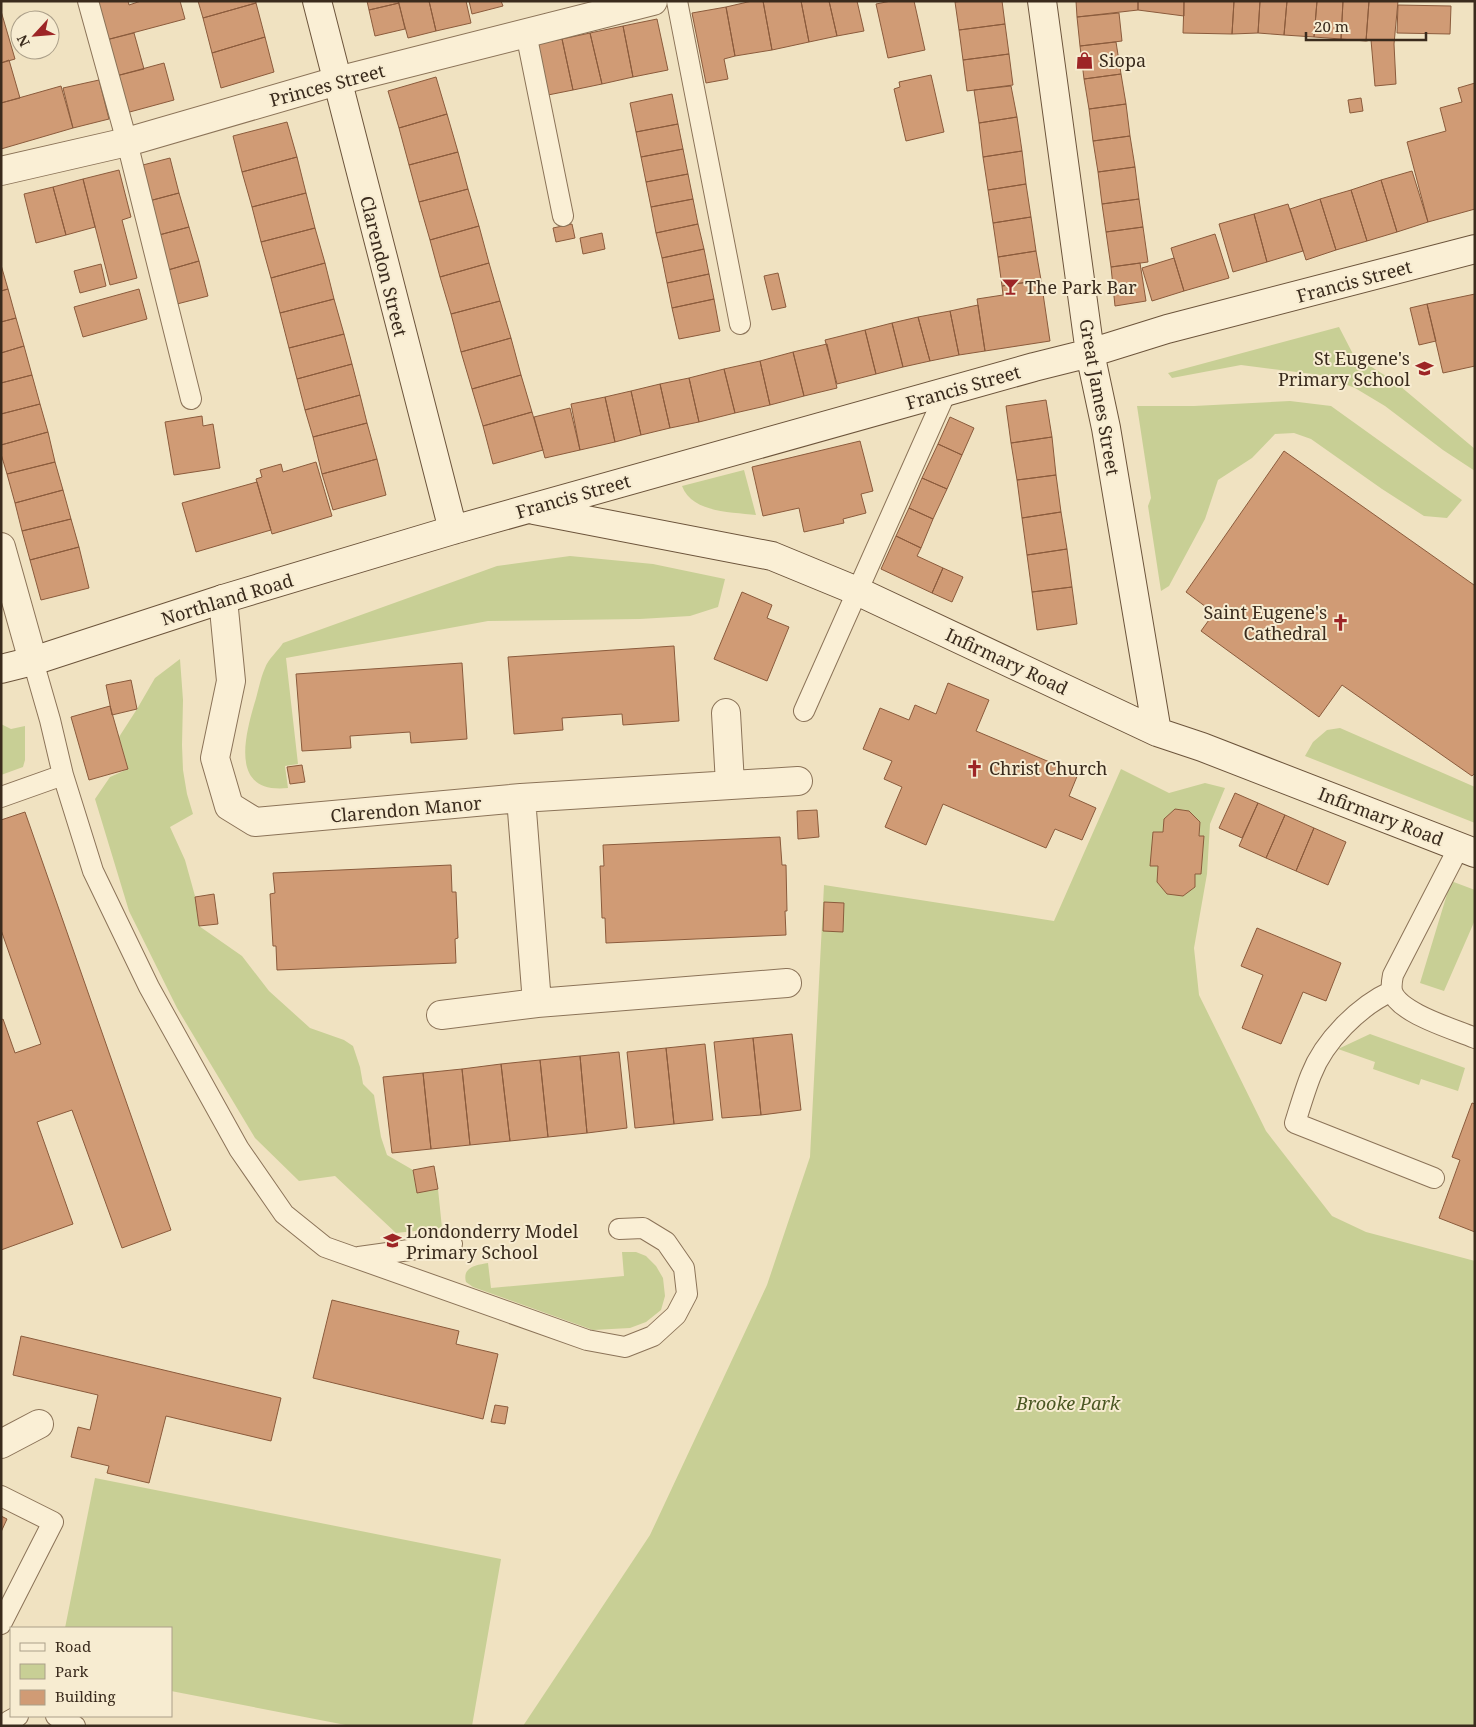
<svg xmlns="http://www.w3.org/2000/svg" width="1476" height="1727" viewBox="0 0 1476 1727" font-family="'Noto Serif',serif">
<rect width="100%" height="100%" fill="#f0e2c1"/>
<path fill="#c8cf95" d="M1339,327L1354,356L1394,381L1475,449V471L1443,450L1385,406L1355,388L1321,375L1241,365L1172,378L1168,373Z
M1290,401L1331,406L1462,500L1447,518L1424,516L1382,489L1311,439L1294,433L1275,434L1252,458L1218,480L1205,519L1169,586L1161,591L1148,506L1151,498L1137,406H1194Z
M744,470L756,515C732,512 692,513 682,486Z
M570,556L653,564L725,579L718,607L690,616L640,619L488,621L286,658L298,764L285,766L288,788C231,794 244,740 254,705C258,693 260,679 265,668C268,659 278,651 283,643L497,566Z
M180,659L183,700L182,745L183,770L187,794L193,814L170,827L185,860L195,896L199,926L242,956L269,991L310,1028L344,1040L353,1046L360,1067L363,1084L374,1095L381,1137L387,1155L413,1170L417,1193L438,1189L442,1228L396,1233L335,1176L299,1181L255,1138L177,1008L129,911L95,799L110,777L128,769L119,737L137,709L155,678Z
M1,724L11,729L25,726V760L23,767L1,775Z
M1340,728L1475,787V823L1305,756L1313,742L1327,730Z
M1121,769L1169,793L1205,783L1225,788L1210,824L1207,874L1194,948L1199,995L1266,1131L1332,1216L1366,1232L1475,1261V1726H523L650,1535L767,1285L810,1157L824,885L1054,921Z
M1451,881L1475,890V920L1444,991L1420,983Z
M1370,1034L1465,1068L1458,1091L1421,1079L1419,1085L1373,1069L1375,1062L1338,1049Z
M622,1252H636L646,1256L656,1266L663,1278L665,1296L661,1310L646,1322L630,1328L593,1330L473,1287L466,1282C462,1267 476,1265 488,1263L491,1288L624,1276Z
M95,1478L501,1559L472,1726H351L171,1691V1628H65Z"/>
<path fill="#d09b75" stroke="#8b5b3c" d="M95,1H128L129,5L141,1H180L185,19L106,40Z
M198,1H256V3L203,18Z
M367,1H398L399,3L369,10Z
M398,1H429L436,31L408,38Z
M429,1H466L471,23L436,31Z
M469,1H501L503,6L472,14Z
M752,1H763L772,50L735,56L726,7Z
M763,1H801L809,42L772,50Z
M801,1H829L837,36L809,42Z
M829,1H857L864,31L837,36Z
M891,1H914L925,50L888,58L876,4Z
M963,1H1002L1005,24L959,30L955,2Z
M1076,1H1138V10L1077,17Z
M1138,1H1184V16L1138,10Z
M1184,1H1234L1232,34L1183,33Z
M1234,1H1260L1258,33L1232,34Z
M1260,1H1287L1284,35L1258,33Z
M1287,1H1317L1314,37L1284,35Z
M1317,1H1343L1341,39L1314,37Z
M1343,1H1369L1366,41L1341,39Z
M1369,1H1398L1394,44L1396,84L1375,86L1371,40L1366,41Z
M256,3L265,37L212,53L203,18Z
M399,3L405,29L375,36L369,10Z
M1398,5L1451,6L1450,34L1397,33Z
M726,7L735,56L724,59L728,79L706,83L692,13Z
M1,11L15,59L1,63Z
M1119,13L1122,41L1080,46L1077,17Z
M657,19L668,70L633,77L623,26Z
M1005,24L1009,54L963,60L959,30Z
M623,26L633,77L602,84L590,33Z
M134,33L144,69L116,76L106,40Z
M590,33L602,84L573,90L562,39Z
M265,37L274,72L221,88L212,53Z
M562,39L573,90L548,95L536,44Z
M1116,42L1121,74L1084,79L1080,46Z
M1009,54L1013,85L967,91L963,60Z
M9,60L20,98L1,103V63Z
M164,63L174,100L126,113L116,76Z
M1121,74L1126,104L1089,109L1084,79Z
M931,75L944,132L906,141L894,89L900,87L899,82Z
M436,77L447,114L399,128L388,91Z
M99,80L109,119L73,128L63,88Z
M1475,83V209L1428,222L1407,142L1446,131L1440,108L1462,102L1458,88Z
M61,86L73,128L1,149V103Z
M1011,86L1017,117L979,123L974,90Z
M672,94L678,124L636,132L630,103Z
M1361,98L1363,111L1350,113L1348,100Z
M1126,104L1130,136L1093,141L1089,109Z
M447,114L458,152L409,165L399,128Z
M1017,117L1022,151L983,157L979,123Z
M287,122L297,157L242,172L233,136Z
M678,124L683,149L641,157L636,132Z
M1130,136L1135,167L1098,172L1093,141Z
M683,149L688,174L646,182L641,157Z
M1022,151L1026,184L988,190L983,157Z
M458,152L468,189L419,202L409,165Z
M297,157L306,193L252,207L242,172Z
M170,158L179,193L149,201L139,166Z
M1135,167L1139,199L1102,204L1098,172Z
M119,170L131,217L122,220L137,278L110,285L83,179Z
M1412,171L1428,222L1397,232L1381,180Z
M688,174L693,199L651,207L646,182Z
M83,179L95,227L66,235L53,187Z
M1381,180L1397,232L1367,241L1351,190Z
M1026,184L1031,217L993,223L988,190Z
M53,187L66,235L36,243L24,194Z
M468,189L479,226L430,240L419,202Z
M1351,190L1367,241L1336,250L1320,199Z
M179,193L189,227L159,235L149,201Z
M306,193L315,228L261,242L252,207Z
M693,199L698,224L656,233L651,207Z
M1139,199L1143,227L1106,232L1102,204Z
M1320,199L1336,250L1306,260L1290,209Z
M1288,204L1303,251L1267,262L1254,214Z
M1254,214L1267,262L1233,272L1219,224Z
M1031,217L1036,251L998,257L993,223Z
M572,224L575,238L556,242L553,228Z
M698,224L704,249L662,258L656,233Z
M479,226L489,263L440,277L430,240Z
M189,227L199,261L168,270L159,235Z
M1143,227L1148,262L1111,267L1106,232Z
M315,228L325,263L271,278L261,242Z
M602,233L605,249L583,254L580,238Z
M1215,234L1229,278L1184,291L1171,248Z
M704,249L709,274L667,283L662,258Z
M1036,251L1041,280L1002,286L998,257Z
M1174,258L1184,291L1152,301L1142,268Z
M199,261L208,296L177,304L168,270Z
M325,263L334,299L280,313L271,278Z
M489,263L500,301L451,314L440,277Z
M1140,263L1146,301L1115,306L1111,267Z
M101,264L106,286L80,293L74,271Z
M1,265L8,289L1,291Z
M778,273L786,307L772,310L764,276Z
M709,274L714,299L672,308L667,283Z
M1041,280L1050,341L985,351L977,299L1003,295L1002,286Z
M8,289L16,318L1,322V291Z
M139,289L147,319L83,337L74,307Z
M1475,294V366L1443,373L1427,304Z
M334,299L344,334L289,348L280,313Z
M714,299L720,331L679,339L672,308Z
M500,301L511,338L461,352L451,314Z
M1427,304L1436,341L1419,345L1410,308Z
M978,305L985,351L959,355L950,311Z
M950,311L959,355L930,361L918,317Z
M918,317L930,361L903,367L892,323Z
M16,318L24,346L1,353V322Z
M892,323L903,367L876,374L865,330Z
M865,330L876,374L837,384L825,340Z
M344,334L352,364L297,379L289,348Z
M511,338L521,375L472,389L461,352Z
M827,344L837,388L804,396L793,352Z
M24,346L32,375L1,383V353Z
M793,352L804,396L770,405L760,361Z
M760,361L770,405L735,413L724,369Z
M352,364L360,395L305,410L297,379Z
M724,369L735,413L699,422L689,378Z
M32,375L40,404L1,414V383Z
M521,375L532,412L483,426L472,389Z
M689,378L699,422L670,428L660,384Z
M660,384L670,428L641,435L631,391Z
M631,391L641,435L615,442L605,397Z
M360,395L367,423L313,437L305,410Z
M605,397L615,442L580,450L571,404Z
M1046,400L1052,437L1011,443L1006,406Z
M40,404L48,432L1,445V414Z
M570,408L580,450L545,458L534,417Z
M532,412L543,450L493,464L483,426Z
M202,416L203,426L213,424L220,468L174,475L165,422Z
M950,417L974,428L962,455L938,444Z
M367,423L377,459L322,474L313,437Z
M48,432L55,462L7,474L1,454V445Z
M1052,437L1056,475L1017,480L1011,443Z
M860,441L873,491L861,494L866,513L843,519L844,523L804,532L799,508L763,516L752,467Z
M938,444L962,455L947,489L922,478Z
M1284,451L1474,585L1475,584V773L1472,776L1342,685L1319,717L1201,631L1214,613L1186,592Z
M377,459L386,495L333,510L322,474Z
M55,462L63,490L15,503L7,474Z
M316,462L332,516L272,534L256,479L262,477L260,470L281,464L283,472Z
M1056,475L1061,512L1022,518L1017,480Z
M922,478L947,489L933,519L909,508Z
M257,482L271,530L196,552L182,503Z
M63,490L71,519L22,531L15,503Z
M909,508L933,519L921,548L896,536Z
M1061,512L1067,549L1027,555L1022,518Z
M71,519L79,547L30,560L22,531Z
M896,536L921,548L917,556L943,568L932,593L881,569Z
M79,547L89,588L41,600L30,560Z
M1067,549L1072,587L1032,592L1027,555Z
M943,568L963,577L952,602L932,593Z
M1072,587L1077,624L1037,630L1032,592Z
M742,592L772,605L767,618L789,627L767,681L714,659Z
M674,646L679,721L623,725L622,714L562,718L563,730L514,734L508,657Z
M462,663L467,739L411,743L410,732L350,736L351,748L302,751L296,674Z
M131,680L137,709L112,715L106,685Z
M948,683L989,700L976,731L1078,774L1069,796L1096,808L1082,840L1055,829L1046,848L943,804L926,845L885,827L902,787L884,779L892,761L863,749L880,708L909,720L915,705L936,714Z
M110,706L128,769L89,780L71,717Z
M302,765L305,782L290,784L287,767Z
M1235,793L1258,803L1242,838L1219,828Z
M1258,803L1285,815L1266,858L1239,846Z
M1175,809L1189,811L1200,822L1199,836H1204L1201,874H1195V887L1183,896L1167,894L1157,882L1158,866H1150L1153,832H1163L1164,819Z
M817,810L819,837L798,839L797,811Z
M25,812L171,1230L122,1248L72,1110L37,1122L73,1224L1,1250V1020L3,1019L15,1053L41,1044L1,930V820Z
M1285,815L1314,828L1296,871L1266,858Z
M1314,828L1346,842L1328,885L1296,871Z
M780,837L782,865H786L787,911H785L786,935L606,943L605,918H602L600,866H604L603,845Z
M451,865L452,892H456L458,938L455,939L456,963L277,970L276,946H273L270,894L275,893L273,873Z
M214,894L218,924L199,926L195,897Z
M824,902L844,903L843,932L823,931Z
M1257,928L1341,963L1326,1001L1303,992L1281,1044L1242,1028L1263,975L1241,966Z
M792,1034L801,1110L761,1115L753,1038Z
M753,1038L761,1115L722,1118L714,1042Z
M705,1044L713,1120L674,1124L666,1048Z
M666,1048L674,1124L635,1128L627,1052Z
M619,1052L627,1128L587,1133L580,1056Z
M580,1056L587,1133L548,1137L540,1060Z
M540,1060L548,1137L510,1141L501,1064Z
M501,1064L510,1141L470,1145L462,1069Z
M462,1069L470,1145L431,1149L423,1073Z
M423,1073L431,1149L392,1153L383,1077Z
M1472,1103L1475,1104V1232L1439,1218L1460,1160L1452,1157Z
M434,1166L438,1189L417,1193L413,1170Z
M332,1300L459,1331L456,1344L498,1354L483,1419L313,1378Z
M21,1336L281,1398L271,1441L166,1416L149,1483L107,1473L109,1466L71,1457L78,1427L90,1430L98,1395L13,1375Z
M495,1405L508,1407L505,1424L491,1422Z
M1,1516L7,1519L1,1532Z"/>
<g fill="none" stroke-linecap="round" stroke-linejoin="round">
<defs>
<path id="lane" d="M88,1L127,142L191,399
M677,1L740,324
M526,33L563,216
M33,661L50,720L63,775L93,871L149,987L239,1149L284,1214L325,1247L587,1340L625,1347L653,1336L676,1315L687,1294L684,1268L666,1242L643,1228L619,1229
M804,711L946,392
M1,797L63,775
M1459,847L1393,975C1392,980 1391,986 1392,991C1398,1013 1454,1029 1475,1038
M1392,991C1359,1006 1324,1041 1311,1075C1305,1090 1300,1107 1295,1123L1434,1178
M359,1257L452,1244
M1,1496L53,1522L1,1624
M56,1716L75,1726
M6,1726L9,1721L18,1716"/>
<path id="street" d="M1,171L127,142L337,81L653,1
M1,547L33,661
M223,599L231,681L215,758L229,806L255,822L521,798L798,781
M726,713L730,784
M521,798L537,1003
M441,1015L537,1003L787,983
M1,1444L39,1424"/>
<path id="secondary" d="M317,1L453,530
M1042,1L1090,353L1106,428L1157,732
M534,510L772,556L857,591L1157,732L1202,747L1475,853
M1,669L33,661L223,599L453,530L1034,367L1090,353L1167,329L1475,249"/>
</defs>
<use href="#lane" stroke="#8b7358" stroke-width="22"/>
<use href="#street" stroke="#8b7358" stroke-width="30"/>
<use href="#secondary" stroke="#6c543b" stroke-width="30"/>
<use href="#lane" stroke="#faefd5" stroke-width="20"/>
<use href="#street" stroke="#faefd5" stroke-width="28"/>
<use href="#secondary" stroke="#faefd5" stroke-width="28"/>
</g>
<defs>
<symbol id="shop-bare" viewBox="-9 -9 18 18"><path d="M-5-2.5h2.3a2.7 3.5 0 0 1 5.4 0H5L5.5 6h-11ZM-1.5-2.5h3a1.5 2.3 0 0 0-3 0Z" fill="#9d2526" stroke="#f7ecd1" stroke-width="2.5" paint-order="stroke"/></symbol>
<symbol id="bar-bare" viewBox="-9 -9 18 18"><path d="M-6-5H6L.8 .8V4.5H3.5V6h-7V4.5H-.8V.8Z" fill="#9d2526" stroke="#f7ecd1" stroke-width="2.5" paint-order="stroke"/></symbol>
<symbol id="school-bare" viewBox="-9 -9 18 18"><path d="M0-5L7-2L0 1L-7-2ZM-4 1L0 2.5L4 1V4Q0 6-4 4Z" fill="#9d2526" stroke="#f7ecd1" stroke-width="2.5" paint-order="stroke"/></symbol>
<symbol id="church-bare" viewBox="-9 -9 18 18"><path d="M-1.2-6h2.4v3.5h3.3v2.4h-3.3V6h-2.4V-.1h-3.3v-2.4h3.3Z" fill="#9d2526" stroke="#f7ecd1" stroke-width="2.5" paint-order="stroke"/></symbol>
</defs>
<g fill-rule="evenodd">
<use href="#shop-bare" x="1072" y="48" width="25" height="25"/>
<use href="#bar-bare" x="998" y="274" width="25" height="25"/>
<use href="#school-bare" x="1412" y="356" width="25" height="25"/>
<use href="#church-bare" x="1328" y="610" width="25" height="25"/>
<use href="#church-bare" x="962" y="756" width="25" height="25"/>
<use href="#school-bare" x="380" y="1228" width="25" height="25"/>
</g>
<g text-anchor="middle" dominant-baseline="central" stroke-width="4" stroke-linejoin="round" paint-order="stroke">
<g font-size="18" fill="#3a2b1d" stroke="#f7ecd1" text-anchor="start">
<text x="1099" y="60">Siopa</text>
<text x="1025" y="287">The Park Bar</text>
<text x="1410" y="358" text-anchor="end">St Eugene's<tspan x="1410" dy="21">Primary School</tspan></text>
<text x="1327" y="612" text-anchor="end">Saint Eugene's<tspan x="1327" dy="21">Cathedral</tspan></text>
<text x="989" y="768">Christ Church</text>
<text x="406" y="1231">Londonderry Model<tspan x="406" dy="21">Primary School</tspan></text>
</g>
<g font-size="18" fill="#3a2b1d" stroke="#f7ecd1">
<text transform="translate(327 85) rotate(-15)">Princes Street</text>
<text transform="translate(384 266) rotate(76)">Clarendon Street</text>
<text transform="translate(1354 281) rotate(-15)">Francis Street</text>
<text transform="translate(963 387) rotate(-16)">Francis Street</text>
<text transform="translate(1100 397) rotate(80)">Great James Street</text>
<text transform="translate(573 496) rotate(-16)">Francis Street</text>
<text transform="translate(227 599) rotate(-17)">Northland Road</text>
<text transform="translate(1007 661) rotate(25)">Infirmary Road</text>
<text transform="translate(406 809) rotate(-5)">Clarendon Manor</text>
<text transform="translate(1381 816) rotate(21)">Infirmary Road</text>
</g>
<g font-size="18" font-style="italic" fill="#4a5722" stroke="#f7ecd1">
<text x="1068" y="1403">Brooke Park</text>
</g>
</g>
<rect width="1476" height="1727" fill="none" stroke="#3a2b1d" stroke-width="5"/>
<rect x="10" y="1627" width="162" height="90" fill="#f7ecd1" stroke="#ab9f89"/>
<rect x="20" y="1643" width="25" height="8" fill="#faefd5" stroke="#ab9f89"/>
<text x="55" y="1652" font-size="15" fill="#3a2b1d">Road</text>
<rect x="20" y="1664" width="25" height="15" fill="#c8cf95" stroke="#ab9f89"/>
<text x="55" y="1677" font-size="15" fill="#3a2b1d">Park</text>
<rect x="20" y="1690" width="25" height="15" fill="#d09b75" stroke="#ab9f89"/>
<text x="55" y="1702" font-size="15" fill="#3a2b1d">Building</text>
<g transform="translate(35 35) rotate(244)"><circle r="24" fill="#f7ecd1" stroke="#ab9f89"/>
<path d="M0-4L9 19L0 12L-9 19Z" fill="#9d2526"/>
<text y="-8" font-size="14" font-weight="bold" text-anchor="middle" fill="#3a2b1d">N</text>
</g>
<path d="M1306 32v8h120v-8" fill="none" stroke="#3a2b1d" stroke-width="2.5"/>
<text x="1314" y="32" font-size="15" fill="#3a2b1d" stroke="#f7ecd1" stroke-width="4" paint-order="stroke">20 m</text>
</svg>
